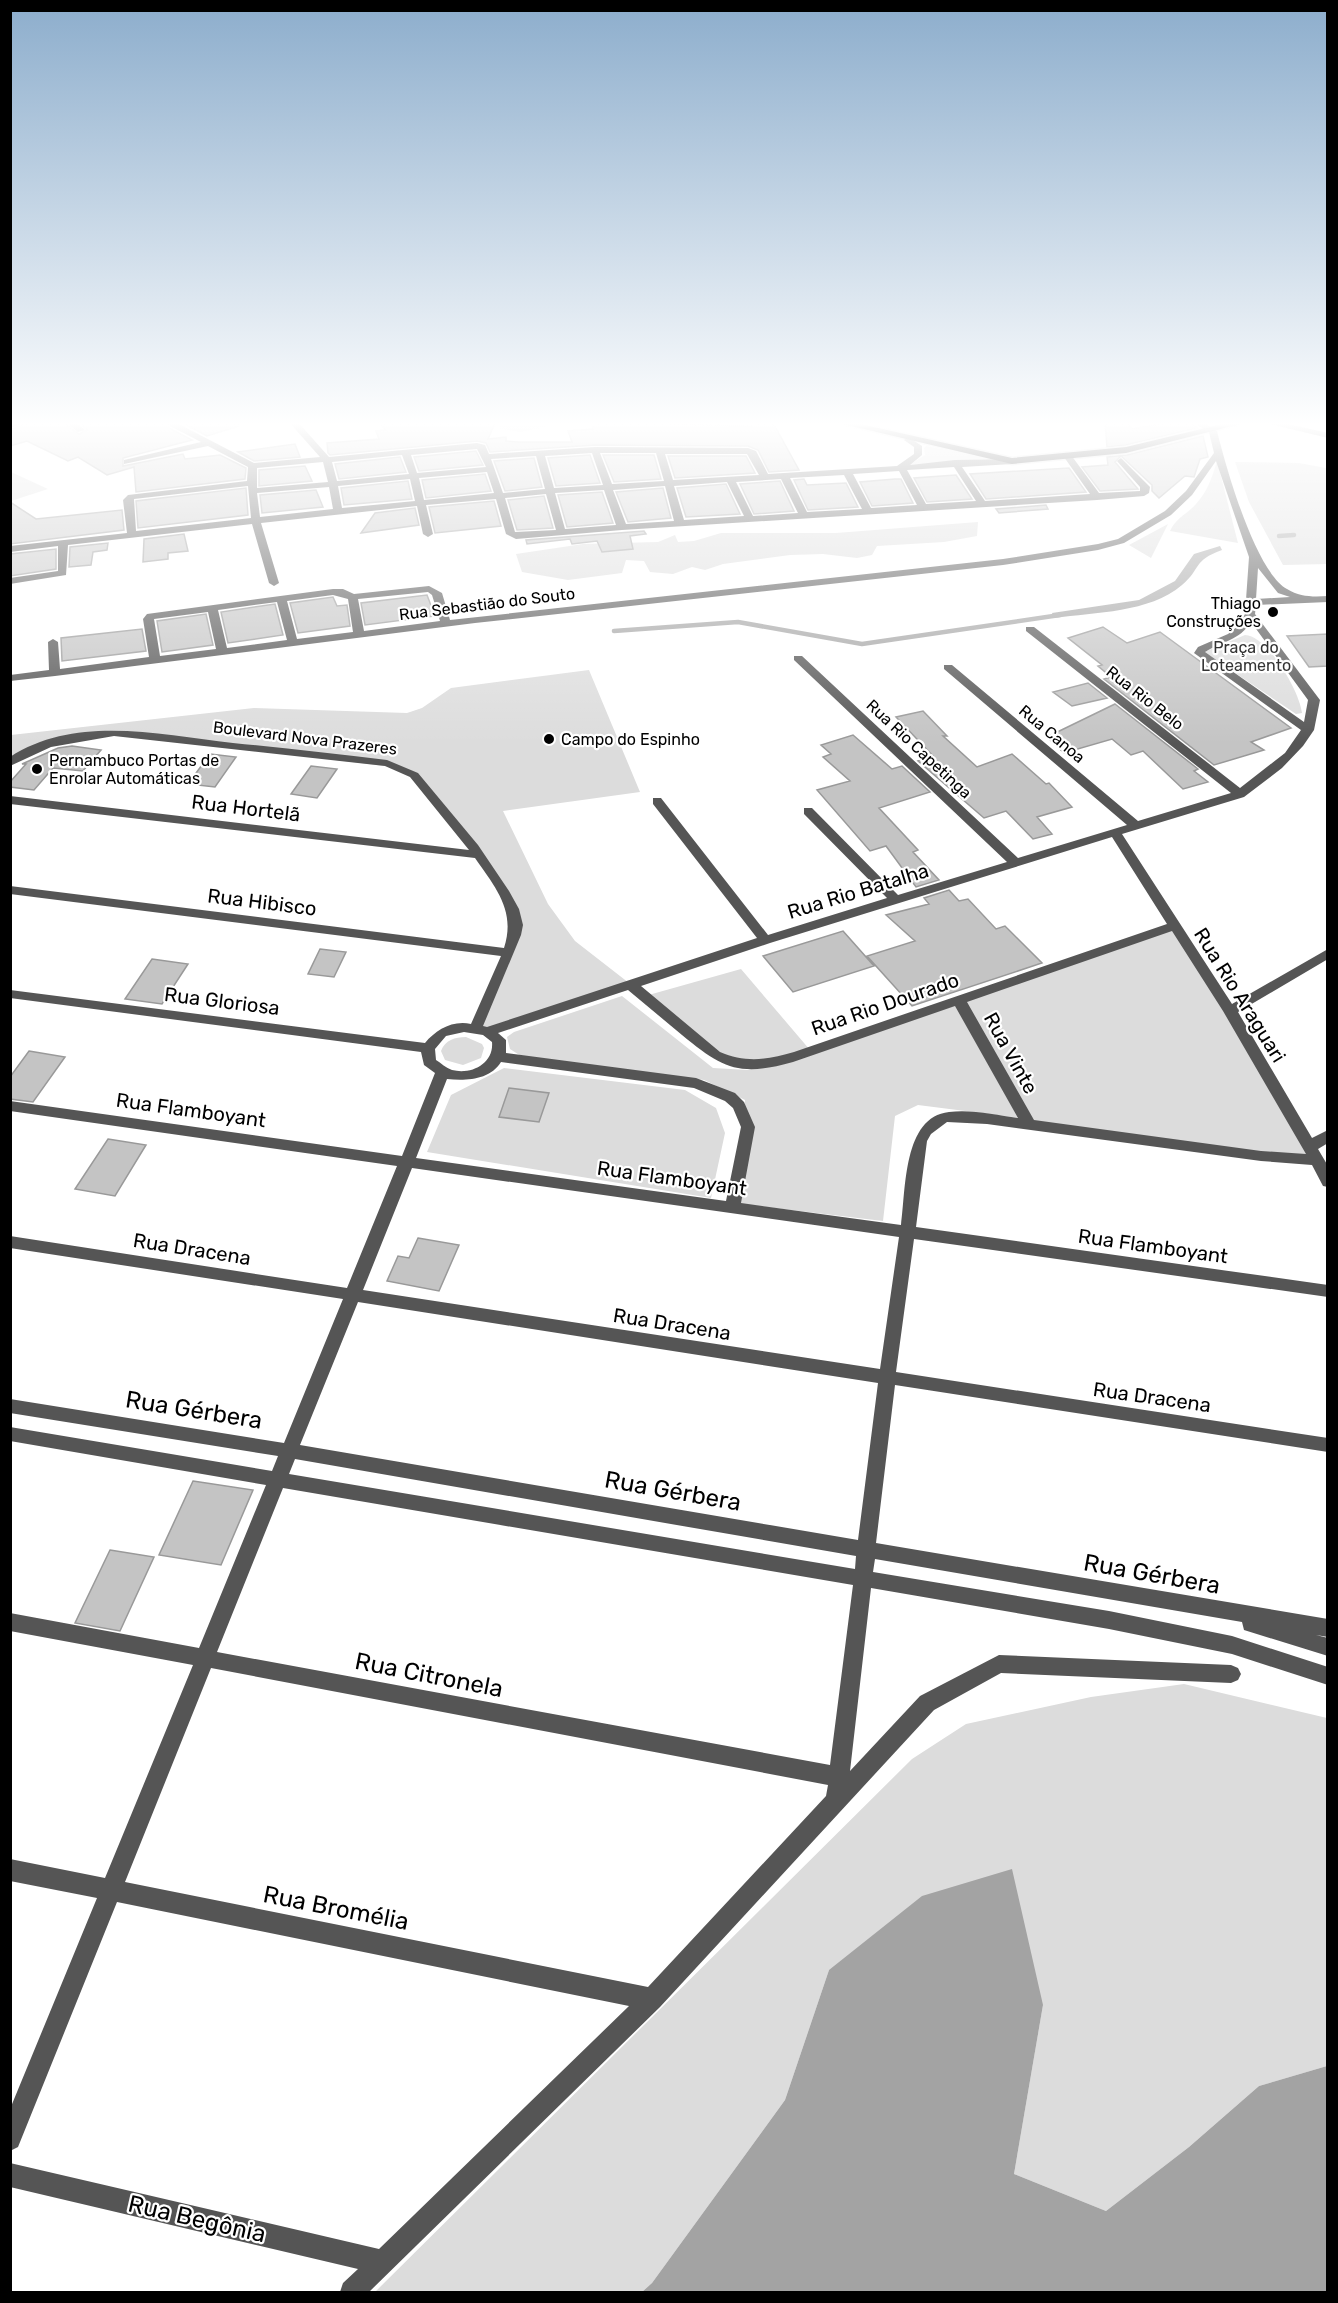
<svg xmlns="http://www.w3.org/2000/svg" width="1338" height="2303" viewBox="0 0 1338 2303" font-family="Rubik,sans-serif">
<rect width="100%" height="100%" fill="#fff"/>
<path fill="#dcdcdc" d="M496,421H546L544,427L521,432L501,429Z
M926,446L984,457L986,459L909,465L925,455L924,448Z
M1217,461L1238,543L1170,531C1176,518 1187,514 1196,504C1208,491 1212,477 1217,461Z
M1235,462L1299,463L1326,468L1327,564L1283,565L1249,502Z
M11,472L48,489L11,501Z
M978,522L977,536L944,542L877,546L872,555L857,558L823,554L790,555L723,564L705,570L692,567L673,574L650,572L644,561L626,560L622,573L568,580L522,572L516,554L583,544L658,542L675,535L678,542L694,541L721,533H836Z
M1168,524L1151,558L1129,545Z
M1245,635C1268,636 1300,692 1302,713L1296,714L1204,652Z
M589,670L640,792L503,811L548,904L575,941L629,983L489,1031L476,1027L516,927L505,894L414,775L401,768L114,733L38,746L11,763V735L254,708L407,713L422,708L451,688Z
M1173,926L1315,1160L1029,1125L959,1000Z
M741,969L810,1050L957,1005L1019,1118L918,1105L895,1116L883,1221L741,1204L745,1100L704,1080L521,1056L510,1049L507,1037L514,1032L622,996L713,1068L748,1070L766,1064L731,1063L645,996Z
M466,1037L482,1044L484,1048L481,1058L463,1065L445,1060L441,1051C445,1040 455,1037 466,1037Z
M504,1068L685,1090L716,1108L725,1133L711,1198L427,1152L451,1095Z
M1184,1684L1327,1718V2066L1259,2086L1189,2147L1106,2211L1014,2174L1043,2005L829,1970L785,2100L652,2283L642,2292H375L912,1759L966,1724L1091,1697Z"/>
<path fill="#a3a3a3" d="M1220,546L1222,550C1192,561 1202,568 1182,585C1149,613 1096,612 1054,618L1052,613L1139,600L1175,581L1194,554Z
M1012,1869L1043,2005L1014,2174L1106,2211L1189,2147L1259,2086L1327,2066V2292H642L652,2283L785,2100L829,1970L922,1896Z"/>
<g fill="none" stroke-linecap="round" stroke-linejoin="round">
<path stroke="#a3a3a3" stroke-width="4.5" d="M1279,536L1294,535
M614,631L738,622L862,644L1060,615"/>
</g>
<path fill="#c4c4c4" stroke="#999" stroke-width="1.5" d="M32,421H62L79,434L87,430L78,421H168L169,428L192,440L123,458V466L183,454L185,459L220,455L246,468L245,479L136,492L134,467L107,475L78,457L68,461L27,441L10,446V430Z
M179,421H238L239,426L207,436Z
M379,421H496L488,439L506,437V441L518,442H572L568,431L593,429V422L751,426L754,421H772L799,470L769,472L758,450L748,446L595,445L490,452L486,443L477,441L330,455L328,453L327,443L379,439L376,431L385,430Z
M1105,421H1126L1132,429L1175,421H1188L1197,428L1126,445L1107,447Z
M1203,436L1208,457L1200,459L1194,477L1185,476L1159,498L1152,491V485L1121,456L1115,462L1138,489L1100,491L1082,467L1108,465L1107,457L1127,455Z
M295,444L300,457L254,461L238,452Z
M476,451L483,465L419,471L414,457Z
M590,455L600,483L556,486L548,458Z
M603,455H654L661,479L614,482Z
M668,456H746L755,473L675,478Z
M400,457L406,472L339,479L335,464Z
M534,458L542,487L505,491L494,461Z
M305,466L312,481L259,486V470Z
M1069,468L1086,492L986,499L970,474Z
M485,474L491,491L426,498L422,480Z
M956,475L972,499L927,502L914,478Z
M804,479L807,485L846,483L858,507L808,510L794,480Z
M895,479H901L913,503L872,506L860,482Z
M408,481L412,499L344,505L341,488Z
M780,481L794,511L754,514L740,484Z
M726,484L740,514L686,517L677,488Z
M246,488L248,515L138,528L136,501Z
M663,488L671,518L628,522L616,492Z
M316,490L323,507L262,513L260,495Z
M602,492L613,523L567,527L558,495Z
M544,496L553,528L517,530L508,500Z
M494,501L501,526L435,533L429,507Z
M10,502L36,519L122,510L124,530L10,544Z
M1046,505L1048,509L999,513L996,509Z
M415,508L419,525L361,533L375,513Z
M644,531L646,534L630,536L633,549L602,552L597,541L572,544L570,539L527,544L526,540Z
M184,534L188,551L168,553V559L143,562L144,539Z
M108,543L107,550L93,552L91,565L69,567L70,547Z
M56,549V569L10,576V554Z
M427,595L435,616L365,625L361,603Z
M333,597L337,606L347,605L350,626L298,633L290,603Z
M275,604L283,635L228,643L221,612Z
M206,614L213,645L162,652L157,621Z
M1103,627L1127,643L1160,632L1291,728L1251,742L1264,750L1214,765L1104,679L1111,677L1098,666L1102,665L1068,638Z
M142,629L146,651L62,661L61,638Z
M1328,634V666L1309,667L1287,636Z
M1088,683L1107,698L1072,706L1053,692Z
M1115,704L1198,769L1194,771L1208,782L1183,789L1143,751L1131,755L1112,739L1064,753L1047,737Z
M923,711L947,736H943L977,767L1012,754L1046,784L1049,783L1072,807L1037,817L1052,834L1033,839L1006,811L984,818L918,761L934,757L896,717Z
M853,735L892,769L902,766L930,792L879,808L918,850L913,852L939,880L916,887L886,846L870,851L817,790L850,781L823,757L831,754L821,745Z
M72,746L101,750L83,771L53,768L34,790L10,787V782L26,764H22L58,748Z
M210,754L236,757L215,787L188,784Z
M311,766L337,769L317,798L291,794Z
M949,890L959,901L968,899L996,929L1005,926L1042,963L912,1006L867,956L915,941L886,915L929,904L924,898Z
M843,931L874,966L793,992L763,956Z
M320,949L346,952L334,977L308,974Z
M152,959L188,964L162,1004L125,999Z
M29,1051L65,1057L33,1102L10,1099V1077Z
M509,1088L549,1093L539,1122L499,1117Z
M108,1139L146,1145L115,1196L75,1189Z
M418,1238L459,1245L439,1291L387,1281L398,1256L409,1258Z
M193,1481L253,1490L221,1565L159,1555Z
M110,1550L154,1557L120,1631L75,1623Z"/>
<g fill="none" stroke-linecap="round" stroke-linejoin="round">
<defs>
<path id="major" d="M830,421H847L1012,458L1126,447L1235,421H1252L1126,453L1012,464Z"/>
</defs>
<use href="#major" stroke="#dbdbdb" stroke-width="3"/>
<path fill="#555" fill-rule="evenodd" d="M16,421H30L10,428V423Z
M64,421H74L85,430L78,432Z
M173,421L254,463L320,457L288,421H297L329,457L477,443L485,445L489,454L595,447L748,448L756,451L768,474L897,466L914,454V447L904,440L908,437L922,446V455L910,465L955,460L1015,459L1016,461L1012,464L962,467L985,501L1090,494L1064,457L1068,454L1071,455L1099,493L1140,491V487L1117,461L1121,458L1150,487L1149,493L1144,496L1097,500L622,530L516,539L506,534L496,499L426,505L433,534L428,537L423,534L417,506L261,523L279,583L274,586L269,583L252,524L68,545L66,575L10,584V578L58,571V546L10,552V546L127,533L123,500L128,495L247,481L248,467L208,446L124,464V460L201,442L170,426V422ZM477,449L486,467L417,473L411,455ZM592,453L603,485L554,488L545,456ZM600,453H656L664,481L612,484ZM665,454H747L759,475L673,480ZM402,455L409,474L337,481L332,462ZM536,456L545,489L503,493L491,459ZM323,462L328,482L257,488V468ZM954,467L976,501L926,504L907,470ZM899,471L917,505L871,508L853,474ZM487,472L494,493L424,500L419,478ZM844,475L862,509L807,512L790,478ZM410,479L415,501L342,508L338,486ZM781,479L798,513L753,516L736,482ZM727,482L744,516L684,520L674,486ZM248,486L251,518L136,531L134,499ZM665,486L674,521L626,524L613,490ZM329,487L333,509L260,517L257,493ZM604,490L616,525L565,529L555,493ZM546,494L556,530L515,532L505,498Z
M1190,421H1201L1217,431C1226,467 1255,571 1287,589C1300,597 1313,597 1328,596V602L1256,605L1255,614L1320,700L1314,730L1303,746L1282,768L1244,797L1122,834L1232,1004L1328,949V959L1238,1012L1312,1138L1328,1130V1143L1318,1149L1328,1166V1187L1323,1186L1312,1165L1261,1161L987,1124L947,1122L931,1134L927,1141L916,1227L1328,1285V1297L914,1239L896,1372L1328,1438V1452L895,1385L876,1543L1328,1619V1637L1316,1635L1328,1638V1656L1244,1630L1242,1622L875,1559L873,1572L1109,1611L1232,1636L1328,1667V1685L1232,1654L1109,1629L871,1588L850,1771L920,1696L999,1655L1231,1665L1238,1668L1241,1674L1238,1680L1231,1683L1001,1673L934,1710L660,2007L369,2292H340L343,2283L358,2269L10,2187V2163L379,2249L629,2006L117,1902L18,2147L10,2151V2109L97,1898L10,1881V1859L105,1878L193,1665L10,1631V1613L199,1648L266,1485L10,1441V1427L272,1471L278,1456L10,1413V1399L284,1443L343,1299L10,1248V1236L347,1288L397,1166L10,1111V1101L402,1156L435,1073L424,1065L421,1052L10,998V990L425,1043C436,1030 452,1020 471,1024L501,956L10,894V886L504,948C516,911 496,888 475,858L10,804V796L469,850L410,777L385,766L114,736L51,747L10,766V757C76,714 161,735 233,743C284,748 336,754 387,760L418,773L478,845L509,891L519,909L523,925L521,935L483,1026L487,1027L757,938L653,804V798H661L768,935L887,898L804,814V808H812L898,895L1007,862L794,660V656H802L1018,858L1127,825L944,669V665H952L1138,821L1231,793L1026,631V627H1034L1240,788L1285,753L1301,730L1194,653L1198,647L1228,634L1238,626L1245,614L1249,557L1216,461L1192,495L1171,515L1124,543L1098,550L1003,565L475,623L55,676L10,681V675L49,670L48,642L53,639L58,642L60,669L149,657L143,619L147,614L333,589H343L354,594L429,586L442,593L450,620L1003,559L1098,544L1118,539L1165,511L1186,491L1214,453L1209,432ZM1258,568L1278,593L1290,597L1256,599ZM428,592L432,595L440,621L364,631L358,599ZM333,595L348,599L353,632L297,639L287,601ZM277,602L287,640L227,648L218,610ZM208,612L216,649L160,656L154,619ZM1251,622L1308,700L1304,722L1205,652C1221,642 1240,640 1251,622ZM1112,837L1167,924L794,1052C768,1060 745,1063 720,1052L641,986L770,943ZM1172,931L1223,1011L1306,1154L1261,1151L1034,1120L967,1002ZM628,990C646,1005 664,1020 682,1035C723,1069 740,1077 793,1062L955,1006L1018,1118C996,1115 971,1109 949,1112C903,1117 906,1189 901,1225L741,1203L755,1127L744,1102L735,1093L696,1078L506,1053V1040L498,1033ZM464,1032L483,1035L492,1042C494,1063 472,1075 452,1070C446,1068 441,1063 436,1060L435,1049L446,1036ZM501,1062L694,1088L725,1101L733,1108L741,1127L726,1201L416,1158L447,1079C466,1081 490,1080 501,1062ZM412,1168L899,1237L880,1369L363,1290ZM358,1302L878,1383L858,1540L300,1445ZM295,1459L856,1556L855,1569L289,1474ZM283,1488L853,1585L830,1765L217,1652ZM211,1668L828,1785L826,1796L648,1987L125,1882Z
M1258,421H1275L1328,433V438Z"/>
<use href="#major" fill="#000" fill-rule="evenodd"/>
</g>
<linearGradient id="sky" x2="0" y2="1"><stop stop-color="#8cadcc"/><stop offset="0.57" stop-color="#fff"/><stop offset="1" stop-color="#fff" stop-opacity="0"/></linearGradient>
<rect width="1338" height="744" fill="url(#sky)"/>
<g fill="#000" stroke="#fff" stroke-width="2">
<circle cx="1273" cy="612" r="6"/>
<circle cx="549" cy="739" r="6"/>
<circle cx="37" cy="769" r="6"/>
</g>
<g text-anchor="middle" dominant-baseline="central" stroke-width="4.5" stroke-linejoin="round" paint-order="stroke">
<g font-size="16" fill="#000" stroke="#fff" text-anchor="start">
<text x="1261" y="603" text-anchor="end">Thiago<tspan x="1261" dy="18">Construções</tspan></text>
<text x="561" y="739">Campo do Espinho</text>
<text x="49" y="760">Pernambuco Portas de<tspan x="49" dy="18">Enrolar Automáticas</tspan></text>
</g>
<g font-size="16" fill="#000" stroke="#fff">
<text transform="translate(487 604) rotate(-7)">Rua Sebastião do Souto</text>
<text transform="translate(1145 698) rotate(38)">Rua Rio Belo</text>
<text transform="translate(1052 734) rotate(40)">Rua Canoa</text>
<text transform="translate(305 738) rotate(7)">Boulevard Nova Prazeres</text>
<text transform="translate(919 749) rotate(43)">Rua Rio Capetinga</text>
</g>
<g font-size="16" fill="#333" stroke="#fff">
<text x="1246" y="647">Praça do<tspan x="1246" dy="18">Loteamento</tspan></text>
</g>
<g font-size="20" fill="#000" stroke="#fff">
<text transform="translate(246 808) rotate(7)">Rua Hortelã</text>
<text transform="translate(858 891) rotate(-17)">Rua Rio Batalha</text>
<text transform="translate(262 902) rotate(7)">Rua Hibisco</text>
<text transform="translate(1240 995) rotate(58)">Rua Rio Araguari</text>
<text transform="translate(222 1001) rotate(7)">Rua Gloriosa</text>
<text transform="translate(885 1004) rotate(-19)">Rua Rio Dourado</text>
<text transform="translate(1011 1053) rotate(61)">Rua Vinte</text>
<text transform="translate(191 1110) rotate(8)">Rua Flamboyant</text>
<text transform="translate(672 1178) rotate(8)">Rua Flamboyant</text>
<text transform="translate(1153 1246) rotate(8)">Rua Flamboyant</text>
<text transform="translate(192 1249) rotate(9)">Rua Dracena</text>
<text transform="translate(672 1324) rotate(9)">Rua Dracena</text>
<text transform="translate(1152 1397) rotate(8)">Rua Dracena</text>
</g>
<g font-size="24" fill="#000" stroke="#fff">
<text transform="translate(194 1410) rotate(9)">Rua Gérbera</text>
<text transform="translate(673 1491) rotate(10)">Rua Gérbera</text>
<text transform="translate(1152 1574) rotate(10)">Rua Gérbera</text>
<text transform="translate(429 1675) rotate(11)">Rua Citronela</text>
<text transform="translate(336 1908) rotate(11)">Rua Bromélia</text>
<text transform="translate(197 2219) rotate(13)">Rua Begônia</text>
</g>
</g>
<rect width="1338" height="2303" fill="none" stroke="#000000" stroke-width="24"/>
</svg>
